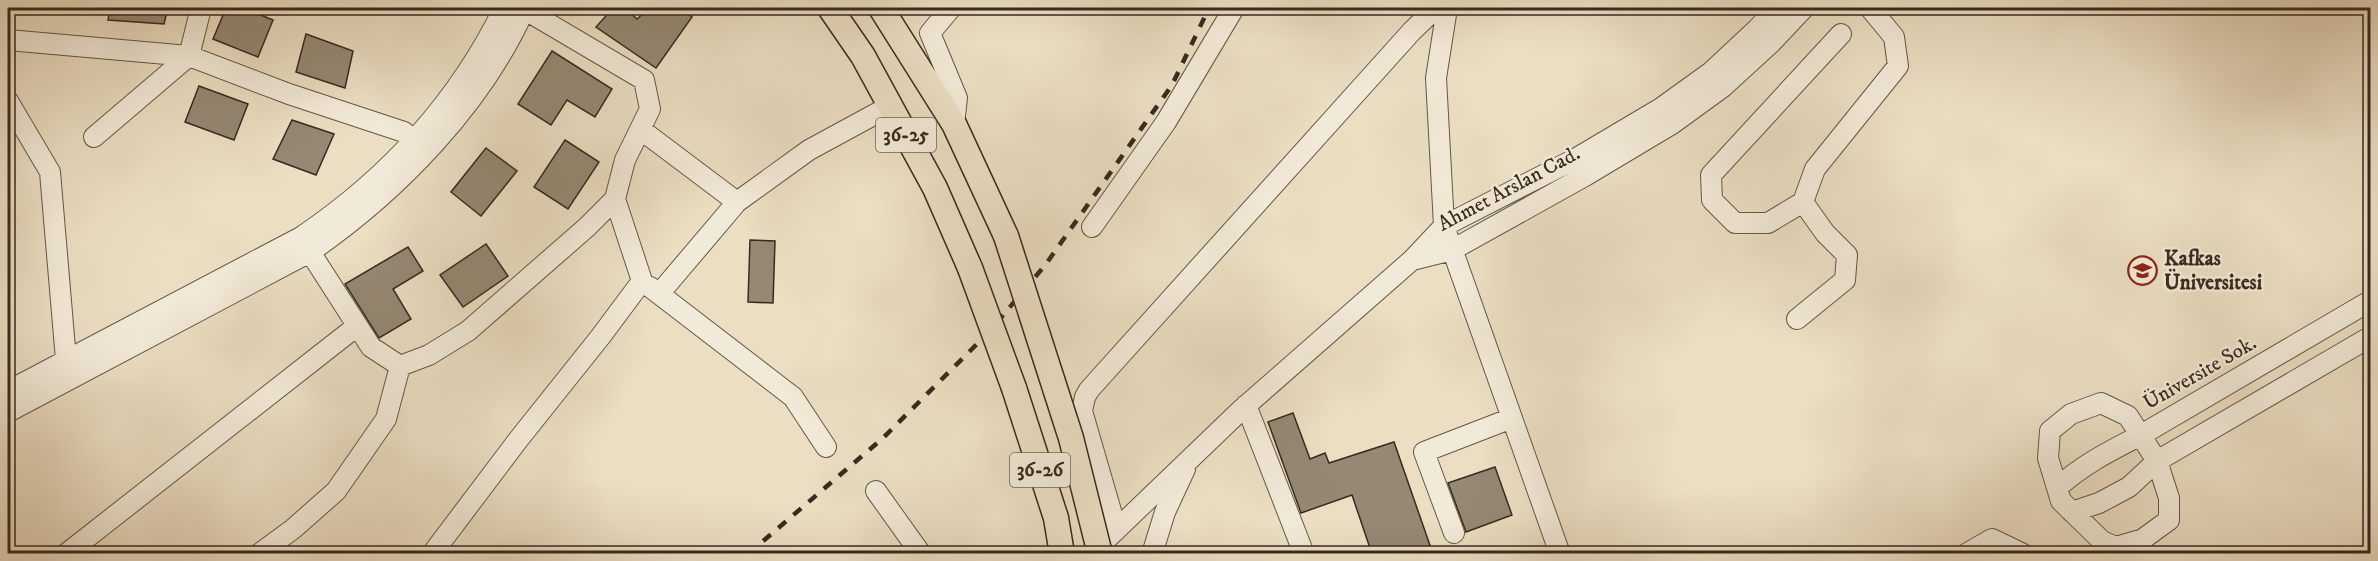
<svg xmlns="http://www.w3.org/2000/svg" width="2378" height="561" viewBox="0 0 2378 561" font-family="'IM FELL DW Pica',serif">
<rect width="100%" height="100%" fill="#ebdec3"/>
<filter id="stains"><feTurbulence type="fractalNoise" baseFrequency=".00333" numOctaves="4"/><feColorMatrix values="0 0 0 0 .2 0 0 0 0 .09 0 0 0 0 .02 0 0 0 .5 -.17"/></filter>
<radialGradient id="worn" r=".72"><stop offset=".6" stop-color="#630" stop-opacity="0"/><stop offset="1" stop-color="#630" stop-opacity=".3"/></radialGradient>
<path fill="#958874" stroke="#372a1e" stroke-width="1.5" d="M110,8H168L164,24L108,20Z
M226,8H243L273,20L258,57L213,39Z
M613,8H625L637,19L649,8H681L692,17L656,68L596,27Z
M306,34L353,51L345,88L296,72Z
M552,51L612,89L595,117L567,100L551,125L518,104Z
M199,86L248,104L234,140L185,122Z
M292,120L334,134L316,175L273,159Z
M565,140L599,162L568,209L534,187Z
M486,148L517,171L481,216L451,192Z
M750,240L775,241L773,303L748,302Z
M486,244L508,276L463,307L440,275Z
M408,247L423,271L393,289L411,319L379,338L345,284Z
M1293,413L1310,459L1325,453L1329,463L1394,442L1433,554H1372L1352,495L1301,513L1268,422Z
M1495,467L1512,515L1466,532L1448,483Z"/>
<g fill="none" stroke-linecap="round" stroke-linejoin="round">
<defs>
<path id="minor" d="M951,8L930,33L957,98L954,124
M1447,8L1436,78L1444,226L1560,554
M8,40L189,56L289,94L404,132L422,149
M8,101L50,172L66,360
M640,129L737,202
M94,137L189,56L201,8
M1803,202L1768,223H1735L1712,200L1711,175L1841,34
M1092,227L1166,122L1234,8
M303,241L371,347L400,366L429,355L468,331L587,227L615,199
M1412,260L1452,250L1585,176L1672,124L1723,87L1771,43L1804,8
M650,287L793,397L826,447
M659,294L737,202L809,150L890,106
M1797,319L1845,280L1847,255L1825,233L1803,202L1815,169L1898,66L1894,37L1870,8
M8,391L301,237C387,179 458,102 504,8
M2101,403L2128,416L2157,461L2169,498V520L2143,539L2116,547L2102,541L2061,501L2048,458L2050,431L2071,414Z
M1246,405L1304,554
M8,412L310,252C397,192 482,105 525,8
M2057,488C2082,465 2110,451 2141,435L2370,301
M876,491L921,554
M2072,512L2099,503L2129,487L2157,461L2370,337
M1116,528L1082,411L1085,397L1089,390L1412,31L1436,8
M1454,533L1424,452L1512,418
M66,554L357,326
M259,554L293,529L336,491L386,419L400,366
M432,554L518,440L601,336L642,281L615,199L625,160L650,109L644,80L522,8
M1091,554L1241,410L1412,260L1444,226L1575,159L1661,108L1711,72L1757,29L1777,8
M1152,554L1165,512L1185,469
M1966,554L1992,539L2023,554"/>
<path id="major" d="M830,8L863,56L935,188L970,268
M881,8L954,124L1006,236
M1014,388L1056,518L1062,554"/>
</defs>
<use href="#minor" stroke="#645747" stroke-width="22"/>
<use href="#major" stroke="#372a1e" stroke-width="27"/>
<use href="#minor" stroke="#f2ead8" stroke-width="20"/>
<use href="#major" stroke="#ebdec3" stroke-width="24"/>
<path stroke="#372a1e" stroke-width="4.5" stroke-dasharray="10 10" stroke-linecap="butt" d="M748,554L883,438L989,332L1046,264L1172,85L1209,8"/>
<defs>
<path id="major-bridge" d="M1006,236L1071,438L1100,554
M970,268L1014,388"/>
</defs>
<use href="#major-bridge" stroke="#372a1e" stroke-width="27" stroke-linecap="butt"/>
<use href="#major-bridge" stroke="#ebdec3" stroke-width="24"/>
</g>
<defs>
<symbol id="university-ring" viewBox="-11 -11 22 22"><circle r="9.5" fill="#f2ead8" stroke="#8f2418" stroke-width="1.5"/><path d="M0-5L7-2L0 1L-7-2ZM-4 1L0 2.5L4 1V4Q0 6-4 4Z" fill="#8f2418"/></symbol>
</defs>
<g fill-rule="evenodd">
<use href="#university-ring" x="2126" y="254" width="33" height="33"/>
</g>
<g text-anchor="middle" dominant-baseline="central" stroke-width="5" stroke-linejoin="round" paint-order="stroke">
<g fill="#f2ead8" stroke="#6f6456" stroke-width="1.5">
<rect x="876" y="118" width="60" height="34" rx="4.5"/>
<rect x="1010" y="453" width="60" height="34" rx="4.5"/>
</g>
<g font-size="20" font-weight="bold" fill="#372a1e">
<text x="906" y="135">36-25</text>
<text x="1040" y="470">36-26</text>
</g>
<g font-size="21" fill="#372a1e" stroke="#f2ead8">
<text transform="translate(1509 189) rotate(-28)">Ahmet Arslan Cad.</text>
<text transform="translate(2200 373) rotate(-30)">Üniversite Sok.</text>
</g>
<g font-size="21" font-weight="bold" fill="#372a1e" stroke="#f2ead8" text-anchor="start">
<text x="2164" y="259">Kafkas<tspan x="2164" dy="24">Üniversitesi</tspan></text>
</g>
</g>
<rect width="2378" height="561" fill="none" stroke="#ebdec3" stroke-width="30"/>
<rect x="9" y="9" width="2360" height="543" fill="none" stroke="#372a1e" stroke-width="3"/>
<rect x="15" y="15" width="2348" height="531" fill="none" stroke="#372a1e" stroke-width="1.5"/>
<rect width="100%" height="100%" filter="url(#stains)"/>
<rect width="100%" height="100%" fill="url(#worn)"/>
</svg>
